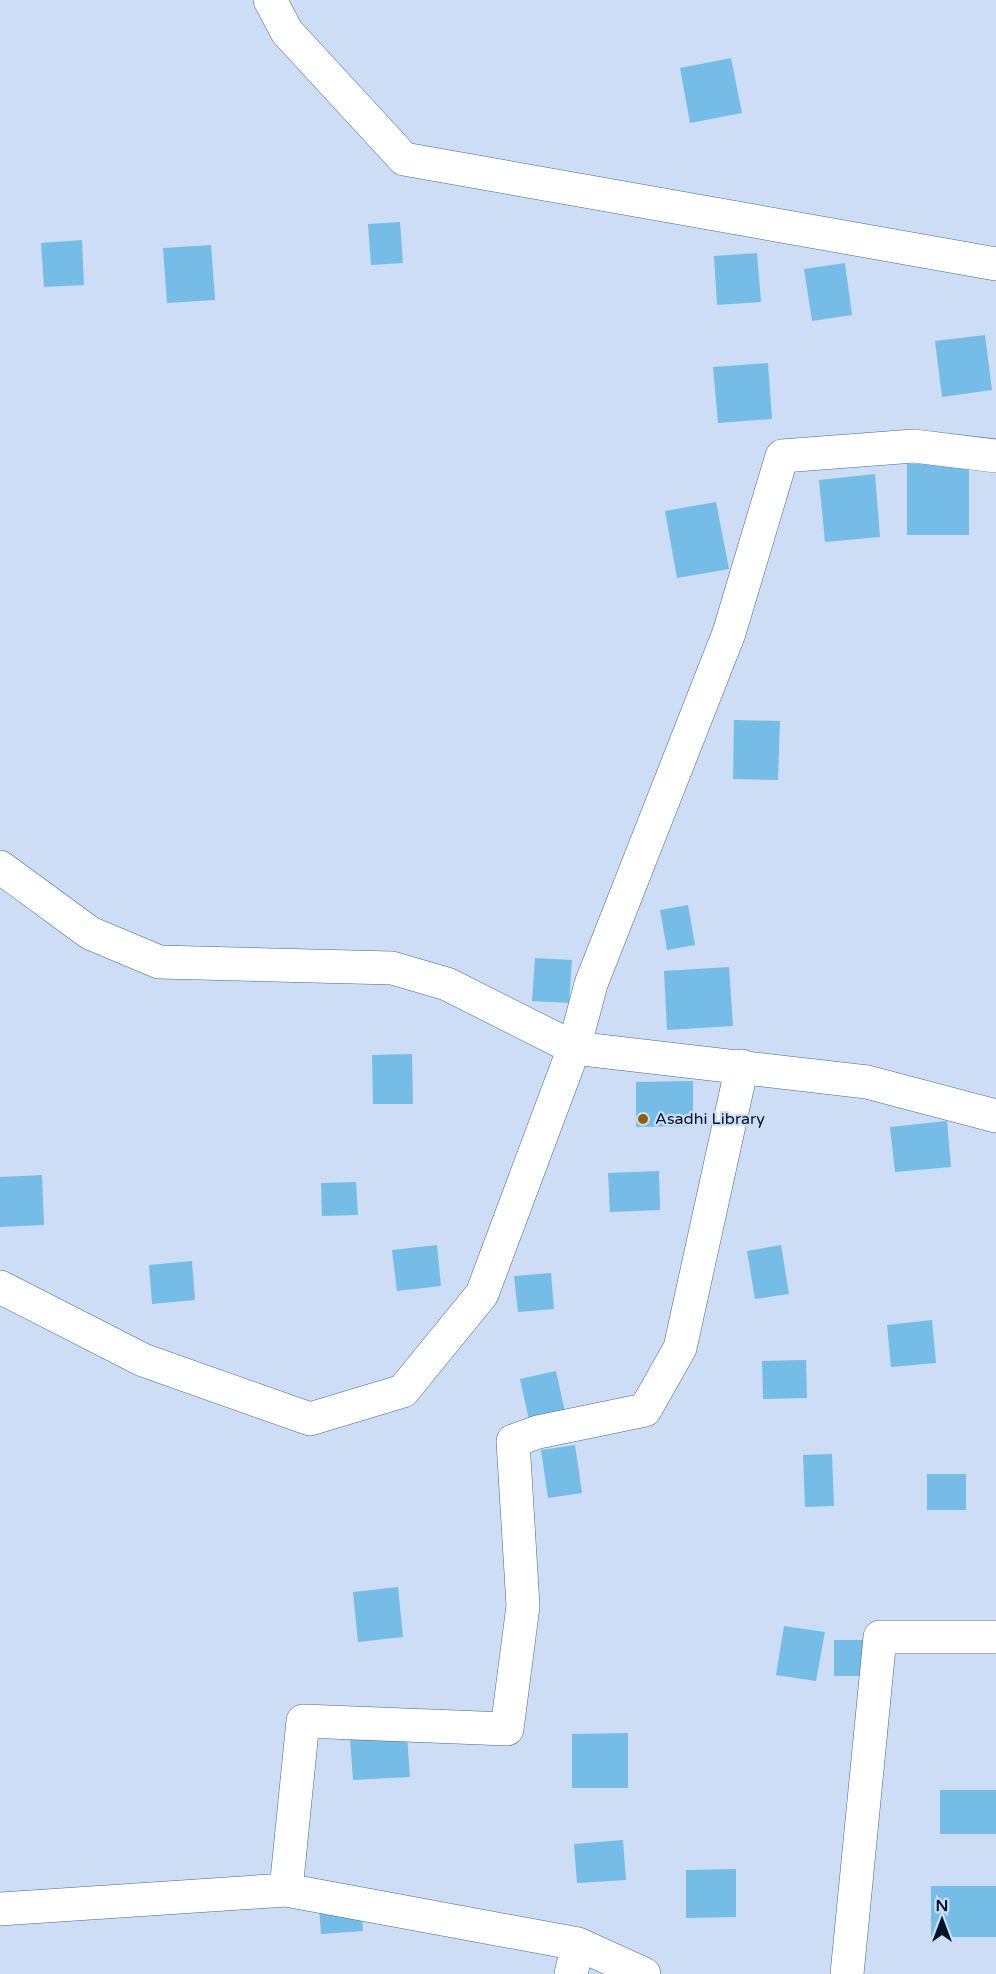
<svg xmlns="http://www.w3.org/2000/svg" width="996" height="1974" viewBox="0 0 996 1974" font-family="'Varela Round',sans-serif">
<rect width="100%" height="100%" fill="#ccddf5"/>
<path fill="#75bde6" d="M731,58L742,113L690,123L680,68Z
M400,222L403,263L371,265L368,224Z
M82,240L84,285L44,287L41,243Z
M211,245L215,300L167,303L163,248Z
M757,253L761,302L717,305L714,256Z
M845,263L852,315L812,321L804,269Z
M985,335L992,390L942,397L935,341Z
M768,363L772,419L718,423L713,367Z
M907,464H969V535H907Z
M875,474L880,537L825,542L819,480Z
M716,502L729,569L677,578L665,511Z
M734,720L780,721L778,780L733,779Z
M688,905L695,945L667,950L660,910Z
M535,958L572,960L569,1003L532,1001Z
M729,967L733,1026L667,1030L664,971Z
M412,1054L413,1104H373L372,1055Z
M693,1081V1126L636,1127V1082Z
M947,1121L951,1167L895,1172L890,1127Z
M659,1171L660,1210L610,1212L608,1173Z
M42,1175L44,1225L0,1227V1177Z
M356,1182L358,1215L322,1216L321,1183Z
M437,1245L441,1286L397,1291L392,1250Z
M781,1245L789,1294L755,1299L747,1251Z
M192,1261L195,1300L152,1304L149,1265Z
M551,1273L554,1309L518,1312L514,1276Z
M932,1320L936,1363L891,1367L887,1325Z
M806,1360L807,1398L763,1399L762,1361Z
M556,1371L565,1412L529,1420L520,1379Z
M575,1445L582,1493L548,1498L541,1450Z
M832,1454L834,1506L805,1507L803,1455Z
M927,1474H966V1510H927Z
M398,1587L403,1637L358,1642L353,1592Z
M784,1626L825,1632L816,1681L776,1675Z
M834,1640H868V1676H834Z
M628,1733V1788H572V1734Z
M407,1735L410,1777L353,1780L350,1738Z
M940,1790H996V1834H940Z
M623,1840L626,1880L577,1883L574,1844Z
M736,1869V1917L686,1918V1870Z
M931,1886H996V1937H931Z
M360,1889L363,1931L321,1934L318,1892Z"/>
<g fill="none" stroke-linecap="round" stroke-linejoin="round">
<defs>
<path id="minor" d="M270,0L287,32L404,159L996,264
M0,867L90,933L159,962L392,968L447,984L574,1048L867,1082L996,1116
M0,1287L143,1360L310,1419L403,1391L482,1294L574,1048L591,984L729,633L782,456L914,446L996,456
M286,1890L578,1944L571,1974
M0,1909L286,1890L303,1721L507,1729L523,1606L513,1441L538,1432L645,1410L680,1348L742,1066
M578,1944L644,1974
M847,1974L880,1637H996"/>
</defs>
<use href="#minor" stroke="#40699b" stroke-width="34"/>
<use href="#minor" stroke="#fff" stroke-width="33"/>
</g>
<circle fill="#8e5f08" stroke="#ccddf5" stroke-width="2" cx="643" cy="1119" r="6"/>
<g text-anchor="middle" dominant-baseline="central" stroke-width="4.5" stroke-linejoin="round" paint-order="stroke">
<g font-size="16" fill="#041327" stroke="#ccddf5" text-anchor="start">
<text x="655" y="1119">Asadhi Library</text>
</g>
</g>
<g transform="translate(942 1920)" stroke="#ccddf5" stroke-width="4.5" paint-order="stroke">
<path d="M0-4.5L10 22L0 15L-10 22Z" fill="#041327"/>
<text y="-9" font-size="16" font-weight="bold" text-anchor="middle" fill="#041327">N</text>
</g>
</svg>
